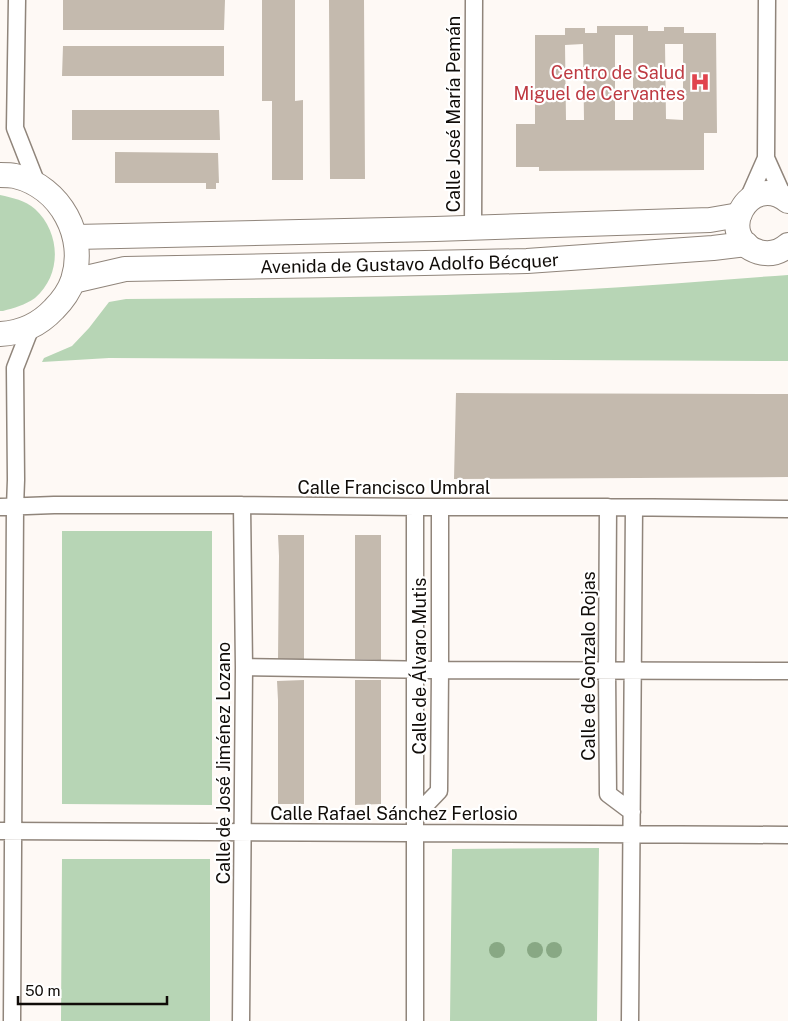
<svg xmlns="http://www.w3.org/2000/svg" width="788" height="1021" viewBox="0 0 788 1021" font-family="'Public Sans',sans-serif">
<rect width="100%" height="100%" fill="#fef9f5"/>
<path fill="#b7d5b5" d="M0,195C13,198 25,200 35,209C61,233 62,275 35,298C25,305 14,308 3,311H0Z
M788,275V361L109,358L42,362L44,358L72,346L89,328L109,302L126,299C259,298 393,298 527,292C614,289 701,281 788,275Z
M62,531H212V805L62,804Z
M599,848L597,1021H450L452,849Z
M62,859H210V1021H61Z"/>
<path fill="#c4baae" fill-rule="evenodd" d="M63,0H225L224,30H63Z
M262,0H295V101L303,100V180H272V101H262Z
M329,0H364L365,179H330Z
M597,26H648V31H664V27H684V33H716L717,133H704V170L539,171V167H516V124H535V35H565V28H585V33H597ZM615,35H633V120H615ZM583,44L584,120H566L565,45ZM665,44H683V120L666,119Z
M63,46H224V76H62Z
M72,110H219L220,140H72Z
M115,152L218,153L219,183H216V189H206V183H115Z
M456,393L788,394V477L454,479Z
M278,535H304V659H278L279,556Z
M355,535H381V660L355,659Z
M304,680V804H278V700L277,681Z
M355,680H381V804L355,805Z"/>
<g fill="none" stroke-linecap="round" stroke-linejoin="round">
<defs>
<path id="street" d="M17,0L15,128L37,184
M766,158L784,198
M747,201L766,158L767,0
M473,228L474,0
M0,507L54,505H242L415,507H608L788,509
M415,507V1021
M608,507L607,670L608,794L632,812
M244,667L440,670L788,671
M415,816L439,791L440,670V507
M0,831L788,835
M12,1021L15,507L16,480L15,368L31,327
M241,1021L244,667L242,505
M630,1021L634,508"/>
<g id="secondary">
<path d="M0,175C5,175 11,175 15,176C61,187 87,237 73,280C69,292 62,301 54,309C40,324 21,333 0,334"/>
<path d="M788,201C749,170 713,238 759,252C770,255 780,252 788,245"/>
<path d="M75,237L435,229L710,220L739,215"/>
<path id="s1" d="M73,281L125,269L527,261L713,248L746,244"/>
</g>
</defs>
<use href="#street" stroke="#90857b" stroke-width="19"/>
<use href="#secondary" stroke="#90857b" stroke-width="26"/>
<use href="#street" stroke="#fff" stroke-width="16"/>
<use href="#secondary" stroke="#fff" stroke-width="24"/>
</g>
<g fill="#88a884">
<circle cx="497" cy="950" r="8"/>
<circle cx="535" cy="950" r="8"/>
<circle cx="554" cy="950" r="8"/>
</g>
<defs>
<symbol id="hospital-bare" viewBox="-9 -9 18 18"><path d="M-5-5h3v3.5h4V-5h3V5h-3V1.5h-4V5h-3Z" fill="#e0444e" stroke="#fff" stroke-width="2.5" paint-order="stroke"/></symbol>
</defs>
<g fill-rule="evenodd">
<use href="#hospital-bare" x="686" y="68" width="28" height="28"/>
</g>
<g text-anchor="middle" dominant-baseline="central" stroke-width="4.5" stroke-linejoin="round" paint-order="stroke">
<g font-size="18" fill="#be3a42" stroke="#fff" text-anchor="end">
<text x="685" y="72">Centro de Salud<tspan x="685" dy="21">Miguel de Cervantes</tspan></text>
</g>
<g font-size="18" fill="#100c08" stroke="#fff">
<text transform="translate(453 114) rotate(-90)">Calle José María Pemán</text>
<text stroke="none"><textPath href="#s1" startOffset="338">Avenida de Gustavo Adolfo Bécquer</textPath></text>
<text x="394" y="487">Calle Francisco Umbral</text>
<text transform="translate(419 666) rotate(-90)">Calle de Álvaro Mutis</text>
<text transform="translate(588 666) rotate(-90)">Calle de Gonzalo Rojas</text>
<text transform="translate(223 763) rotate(-90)">Calle de José Jiménez Lozano</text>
<text x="394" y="813">Calle Rafael Sánchez Ferlosio</text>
</g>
</g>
<path d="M18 996v8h149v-8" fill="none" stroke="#100c08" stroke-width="2.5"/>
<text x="25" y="996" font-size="15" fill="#100c08" stroke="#ffffff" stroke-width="4" paint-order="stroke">50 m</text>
</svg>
